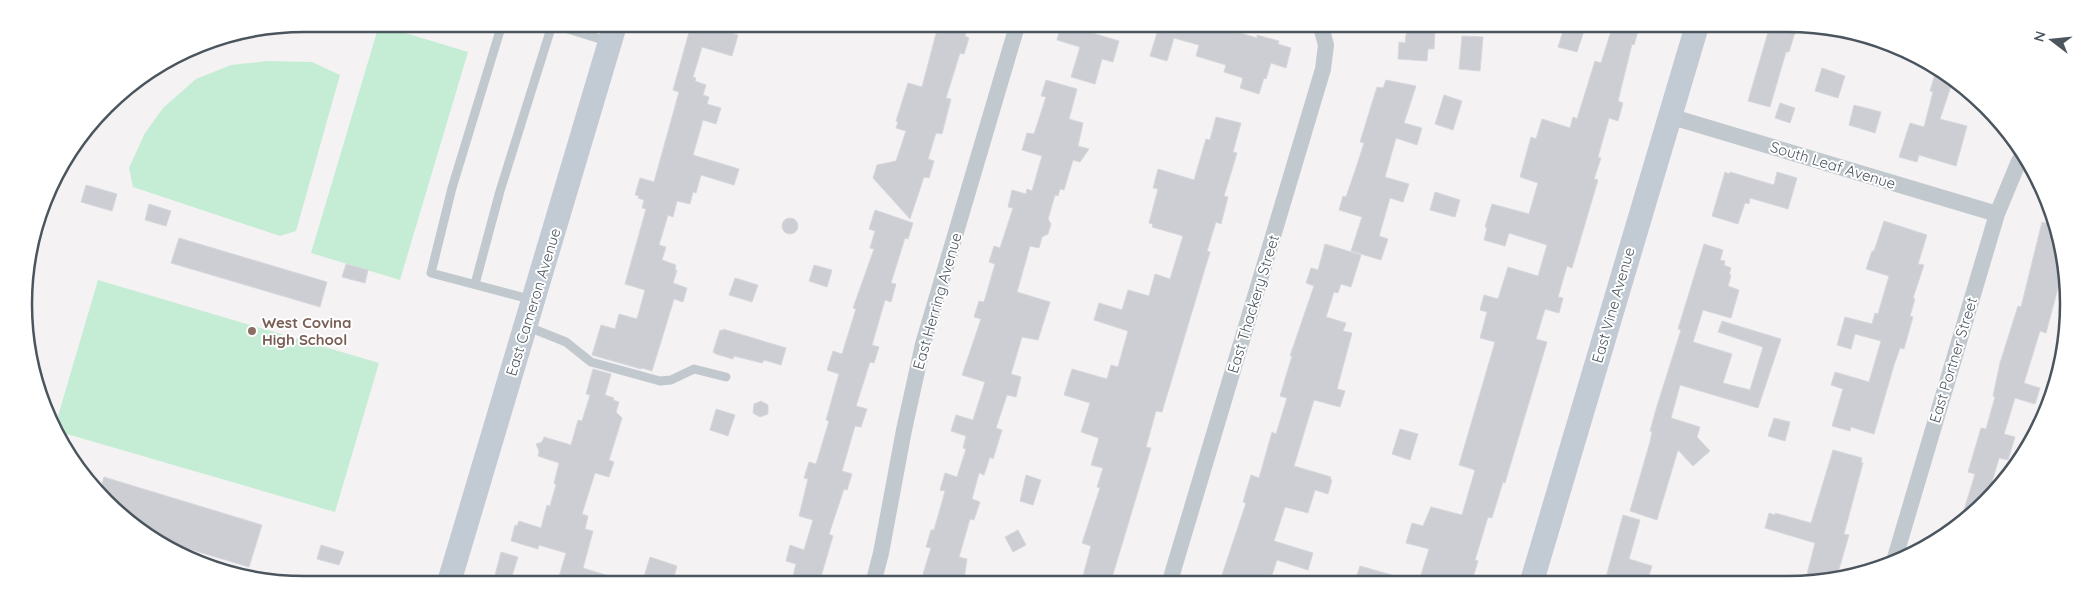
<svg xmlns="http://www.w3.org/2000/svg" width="2092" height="608" viewBox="0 0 2092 608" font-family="Quicksand,sans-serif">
<rect width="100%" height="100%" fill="#f4f2f2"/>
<path fill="#c5edd5" d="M379,25L468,52L400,280L311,253Z
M267,61L312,62L340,75L296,231L280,236L133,187L129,168L145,133L163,108L196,79L231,65Z
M98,280L379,363L335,512L60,432L56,423Z"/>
<path fill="#cdced4" stroke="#d7d8dd" d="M691,25H718L717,28L738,35L732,56L702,47L693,77L696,78L695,81L706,85L703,95L709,97L707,104L721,108L716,124L703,120L693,155L739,169L734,185L701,175L696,193L693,192L690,204L677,201L673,217L668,215L659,245L666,247L662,260L676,265L675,270H677L673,283L687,288L683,302L674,299L652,371L642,368L641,369L592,355L601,325L615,329L619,314L637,319L645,290L625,284L646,209L642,208L644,200L638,198L639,196L635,195L640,178L654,182L679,92L673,90Z
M938,26H968L965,36L969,38L964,54L960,53L946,98L951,99L942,134L936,133L928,159L934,161L929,178L924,177L910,219L873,178L877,165L896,161L906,131L896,128L898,122L896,121L908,83L922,87Z
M1061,26H1080L1079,29L1119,41L1113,62L1102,59L1095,84L1071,77L1080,47L1057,40Z
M1149,27H1220L1257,38V35L1279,41L1278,44L1291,48L1286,68L1271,63L1266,79L1264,78L1259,94L1240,88L1243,78L1224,72L1226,65L1196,56L1199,45L1174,38L1167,61L1150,56L1157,33L1149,30Z
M1407,28H1435L1434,49H1428L1427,61L1398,59L1399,42L1405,43Z
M1564,28H1585L1577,52L1558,47Z
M1612,28H1639L1634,45L1632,44L1618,101L1623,103L1618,121L1609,118L1598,157L1601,158L1594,179L1598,180L1572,268L1567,266L1558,297L1563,298L1559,313L1545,309L1536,339L1547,342L1505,483L1503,482L1492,518L1488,517L1475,560L1478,561L1472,581H1419L1429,549L1406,543L1412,523L1423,526L1431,507L1462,515L1475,470L1459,465L1495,342L1480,338L1487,312L1480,310L1484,295L1498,299L1508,267L1538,276L1547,245L1509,233L1505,246L1484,240L1487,228L1485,227L1492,204L1529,214L1538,183L1520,177L1531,137L1536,139L1542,119L1570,128L1573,117L1577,119L1595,61L1601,63Z
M1769,29H1796L1789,52H1786L1770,107L1748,101Z
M1462,36L1483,37L1480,71L1459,69Z
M1822,68L1845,76L1838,98L1815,91Z
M1935,74L1953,80L1940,119L1967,126L1956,166L1919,155L1917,162L1899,157L1910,123L1924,127L1933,92L1930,91Z
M1046,80L1077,89L1069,119L1083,123L1078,146L1089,149L1080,162L1073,160L1064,190L1060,189L1058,196L1055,195L1048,219L1051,224L1048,234L1042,237L1039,248L1030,246L1017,292L1050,302L1038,340L1022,337L1011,374L1021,377L1016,397L1007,395L996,428L1002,430L993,459L990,457L984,475L979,473L972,499L980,502L974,520L970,519L959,557L967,559L964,580H931L924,578L923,574L931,548L926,547L931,530H934L945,491L940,490L945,473L957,477L966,449L963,448L966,436L951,431L956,415L973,420L985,382L962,375L981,319L974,317L979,301L984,302L995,264L989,262L994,246L1000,248L1013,208L1008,207L1012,190L1026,194L1027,189L1032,191L1042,156L1022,150L1027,133L1034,134L1046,97L1041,96Z
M1386,80L1416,86L1404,123L1422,128L1417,145L1396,138L1385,177L1409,184L1403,202L1390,198L1379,236L1388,239L1381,260L1351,251L1362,217L1339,210L1343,196L1346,197L1356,168L1364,143L1360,142L1377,87L1383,88Z
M1444,95L1462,101L1453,130L1435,124Z
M1780,103L1795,108L1790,123L1775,118Z
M1854,105L1881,112L1875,133L1849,125Z
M1216,117L1241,123L1233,152L1237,153L1224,196L1228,197L1221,224L1216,222L1207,251L1210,252L1162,412L1156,411L1146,447L1151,448L1111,581L1082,580L1091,546L1082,543L1100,488L1097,487L1103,468L1091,465L1099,438L1081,432L1090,403L1064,395L1072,369L1107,379L1111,365L1118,367L1128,331L1094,320L1099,303L1122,310L1128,290L1149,296L1155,274L1170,279L1183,236L1152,227L1153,224L1149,223L1158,189L1153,188L1158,169L1194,180L1206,139L1210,140Z
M1725,172L1729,174L1730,172L1774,185L1777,172L1797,178L1788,209L1750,198L1749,204L1745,203L1738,224L1712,216Z
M86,185L117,194L112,211L81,202Z
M1435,192L1460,200L1455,217L1430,210Z
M149,204L171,211L166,226L145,220Z
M875,210L913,223L908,239L905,238L891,283L896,284L891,302L885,300L872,345L879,347L874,363L870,362L856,406L867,409L861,427L855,426L842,471L852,474L847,490L844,489L829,534L833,536L820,580H792L796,564L786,561L790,545L804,550L813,520L799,516L808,479L804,478L809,462L816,464L829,421L826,420L839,374L827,370L833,351L842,354L856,309L853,308L874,249L870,248L875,231L869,229Z
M782 226a8 8 0 1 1 16 0a8 8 0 1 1-16 0Z
M1884,221L1927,235L1918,264L1924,265L1913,298L1915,299L1910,316L1913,317L1904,349L1900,348L1894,365L1874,434L1851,427L1850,431L1832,426L1843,389L1831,385L1835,372L1869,382L1881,341L1855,334L1851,349L1837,345L1845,317L1872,324L1875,313L1878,314L1889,276L1866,269L1872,251H1874Z
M2042,222L2053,225L2063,249V290L2058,288L2046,333L2040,331L2024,383L2040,388L2035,404L2015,398L2004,434L2015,437L2008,460L1999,458L1988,496L1973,515L1960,523L1975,474L1968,472L1981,428L1986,429L1995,397L1993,396L2000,363L2018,306L2021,307Z
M179,238L327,282L320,307L171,263Z
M1325,244L1361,255L1351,287L1341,284L1338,293L1334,292L1326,317L1346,323L1343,331L1352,333L1337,389L1345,391L1340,407L1314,400L1294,466L1331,477L1330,479L1332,480L1328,494L1315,490L1308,513L1285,507L1274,541L1313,553L1308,570L1277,560L1270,581H1220L1246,503L1243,502L1251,475L1259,478L1272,432L1276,434L1287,398L1280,396L1292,356H1290L1314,286L1306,283L1311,268L1318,270Z
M1704,244L1723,250L1720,260L1725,261L1724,265L1731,268L1729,274L1731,275L1728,286L1739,290L1731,318L1703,310L1693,342L1732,354L1723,383L1750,390L1763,347L1718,332L1722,321L1781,339L1758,408L1680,385L1671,418L1700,427L1697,437L1710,451L1693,466L1678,450L1657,520L1630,511L1650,442L1652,432L1650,431L1657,406L1681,330L1678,329Z
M346,264L368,270L365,283L342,277Z
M814,265L832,270L827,287L809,281Z
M735,278L758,285L752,302L729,295Z
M723,329L786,348L781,365L764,360L762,363L734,356L733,359L716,354L713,352L720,330L723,331Z
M593,369L611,374L605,395L614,398L613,400L619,402L616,412L622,418L609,460L614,462L609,477L595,473L582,514L588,516L585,529L593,531L583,568L609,576V580H558L566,553L539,545L538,549L511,541L515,525L517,526L519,521L541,528L547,505L550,506L556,485L554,483L559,463L538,456L539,451L536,444L542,442L544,437L571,445L578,420L582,421L590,395L586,394Z
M761,401L768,405V414L760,417L753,413L754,404Z
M716,409L735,415L728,436L710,430Z
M1774,418L1790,422L1785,441L1768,436Z
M1400,429L1418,434L1410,460L1392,454Z
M1833,450L1862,458L1861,462L1863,463L1844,534L1849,535L1837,576L1832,574L1830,580L1824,582H1805L1815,543L1765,528L1769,513L1775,515V513L1811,523Z
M1026,475L1041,480L1033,505L1020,501Z
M104,477L262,525L249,567L182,547L181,551L149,537L100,491Z
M1623,515L1640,520L1629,559L1652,566L1647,582L1605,581Z
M1018,530L1026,545L1013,552L1005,537Z
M321,545L344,552L339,565L317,559Z
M501,552L518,557L511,579H494Z
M650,557L677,566L673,580H643Z
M1360,566L1399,577V581H1355Z"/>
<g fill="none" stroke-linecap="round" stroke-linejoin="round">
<path stroke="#c1c9cf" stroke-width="9" d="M502,24L452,188L431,273L533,300
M555,25L610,42
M475,284L500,191L552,25
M526,326L566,342L591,362L660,381L671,380L694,369L726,377"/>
<path stroke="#c1c9cf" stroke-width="16" d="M1669,116L1997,214
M1894,561L1997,214L2019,161
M874,580L881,553L904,430L923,344L1017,26
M1170,581L1323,69L1326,45L1321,27"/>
<path stroke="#c2cad4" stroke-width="24" d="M450,579L615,25
M1532,581L1696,29"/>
</g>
<circle fill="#8d6e63" stroke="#fff" stroke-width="2" cx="252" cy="331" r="5"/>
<g text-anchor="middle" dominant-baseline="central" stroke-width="4" stroke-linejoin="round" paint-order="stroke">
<g font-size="15" fill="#4b555e" stroke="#fff">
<text transform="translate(1833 165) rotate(17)">South Leaf Avenue</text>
<text transform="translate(937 301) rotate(-74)">East Herring Avenue</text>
<text transform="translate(533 302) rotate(-73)">East Cameron Avenue</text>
<text transform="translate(1253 304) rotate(-73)">East Thackery Street</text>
<text transform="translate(1613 305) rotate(-74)">East Vine Avenue</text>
<text transform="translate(1953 360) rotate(-73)">East Portner Street</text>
</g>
<g font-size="15" font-weight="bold" fill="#785e54" stroke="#fff" text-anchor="start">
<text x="262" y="322">West Covina<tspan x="262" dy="17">High School</tspan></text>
</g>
</g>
<path d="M0 0H2092V608H0ZM304 32H1788A272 272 0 0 1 2060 304V304A272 272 0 0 1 1788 576H304A272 272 0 0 1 32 304V304A272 272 0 0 1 304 32Z" fill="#fff" fill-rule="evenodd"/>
<path fill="none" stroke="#4b555e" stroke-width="2.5" d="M304 32H1788A272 272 0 0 1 2060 304V304A272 272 0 0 1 1788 576H304A272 272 0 0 1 32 304V304A272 272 0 0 1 304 32Z"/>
<g transform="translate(2052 40) rotate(286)" stroke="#ffffff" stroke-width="4" paint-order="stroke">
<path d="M0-4L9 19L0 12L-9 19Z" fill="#4b555e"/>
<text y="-8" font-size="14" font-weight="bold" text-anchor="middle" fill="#4b555e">N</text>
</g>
</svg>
